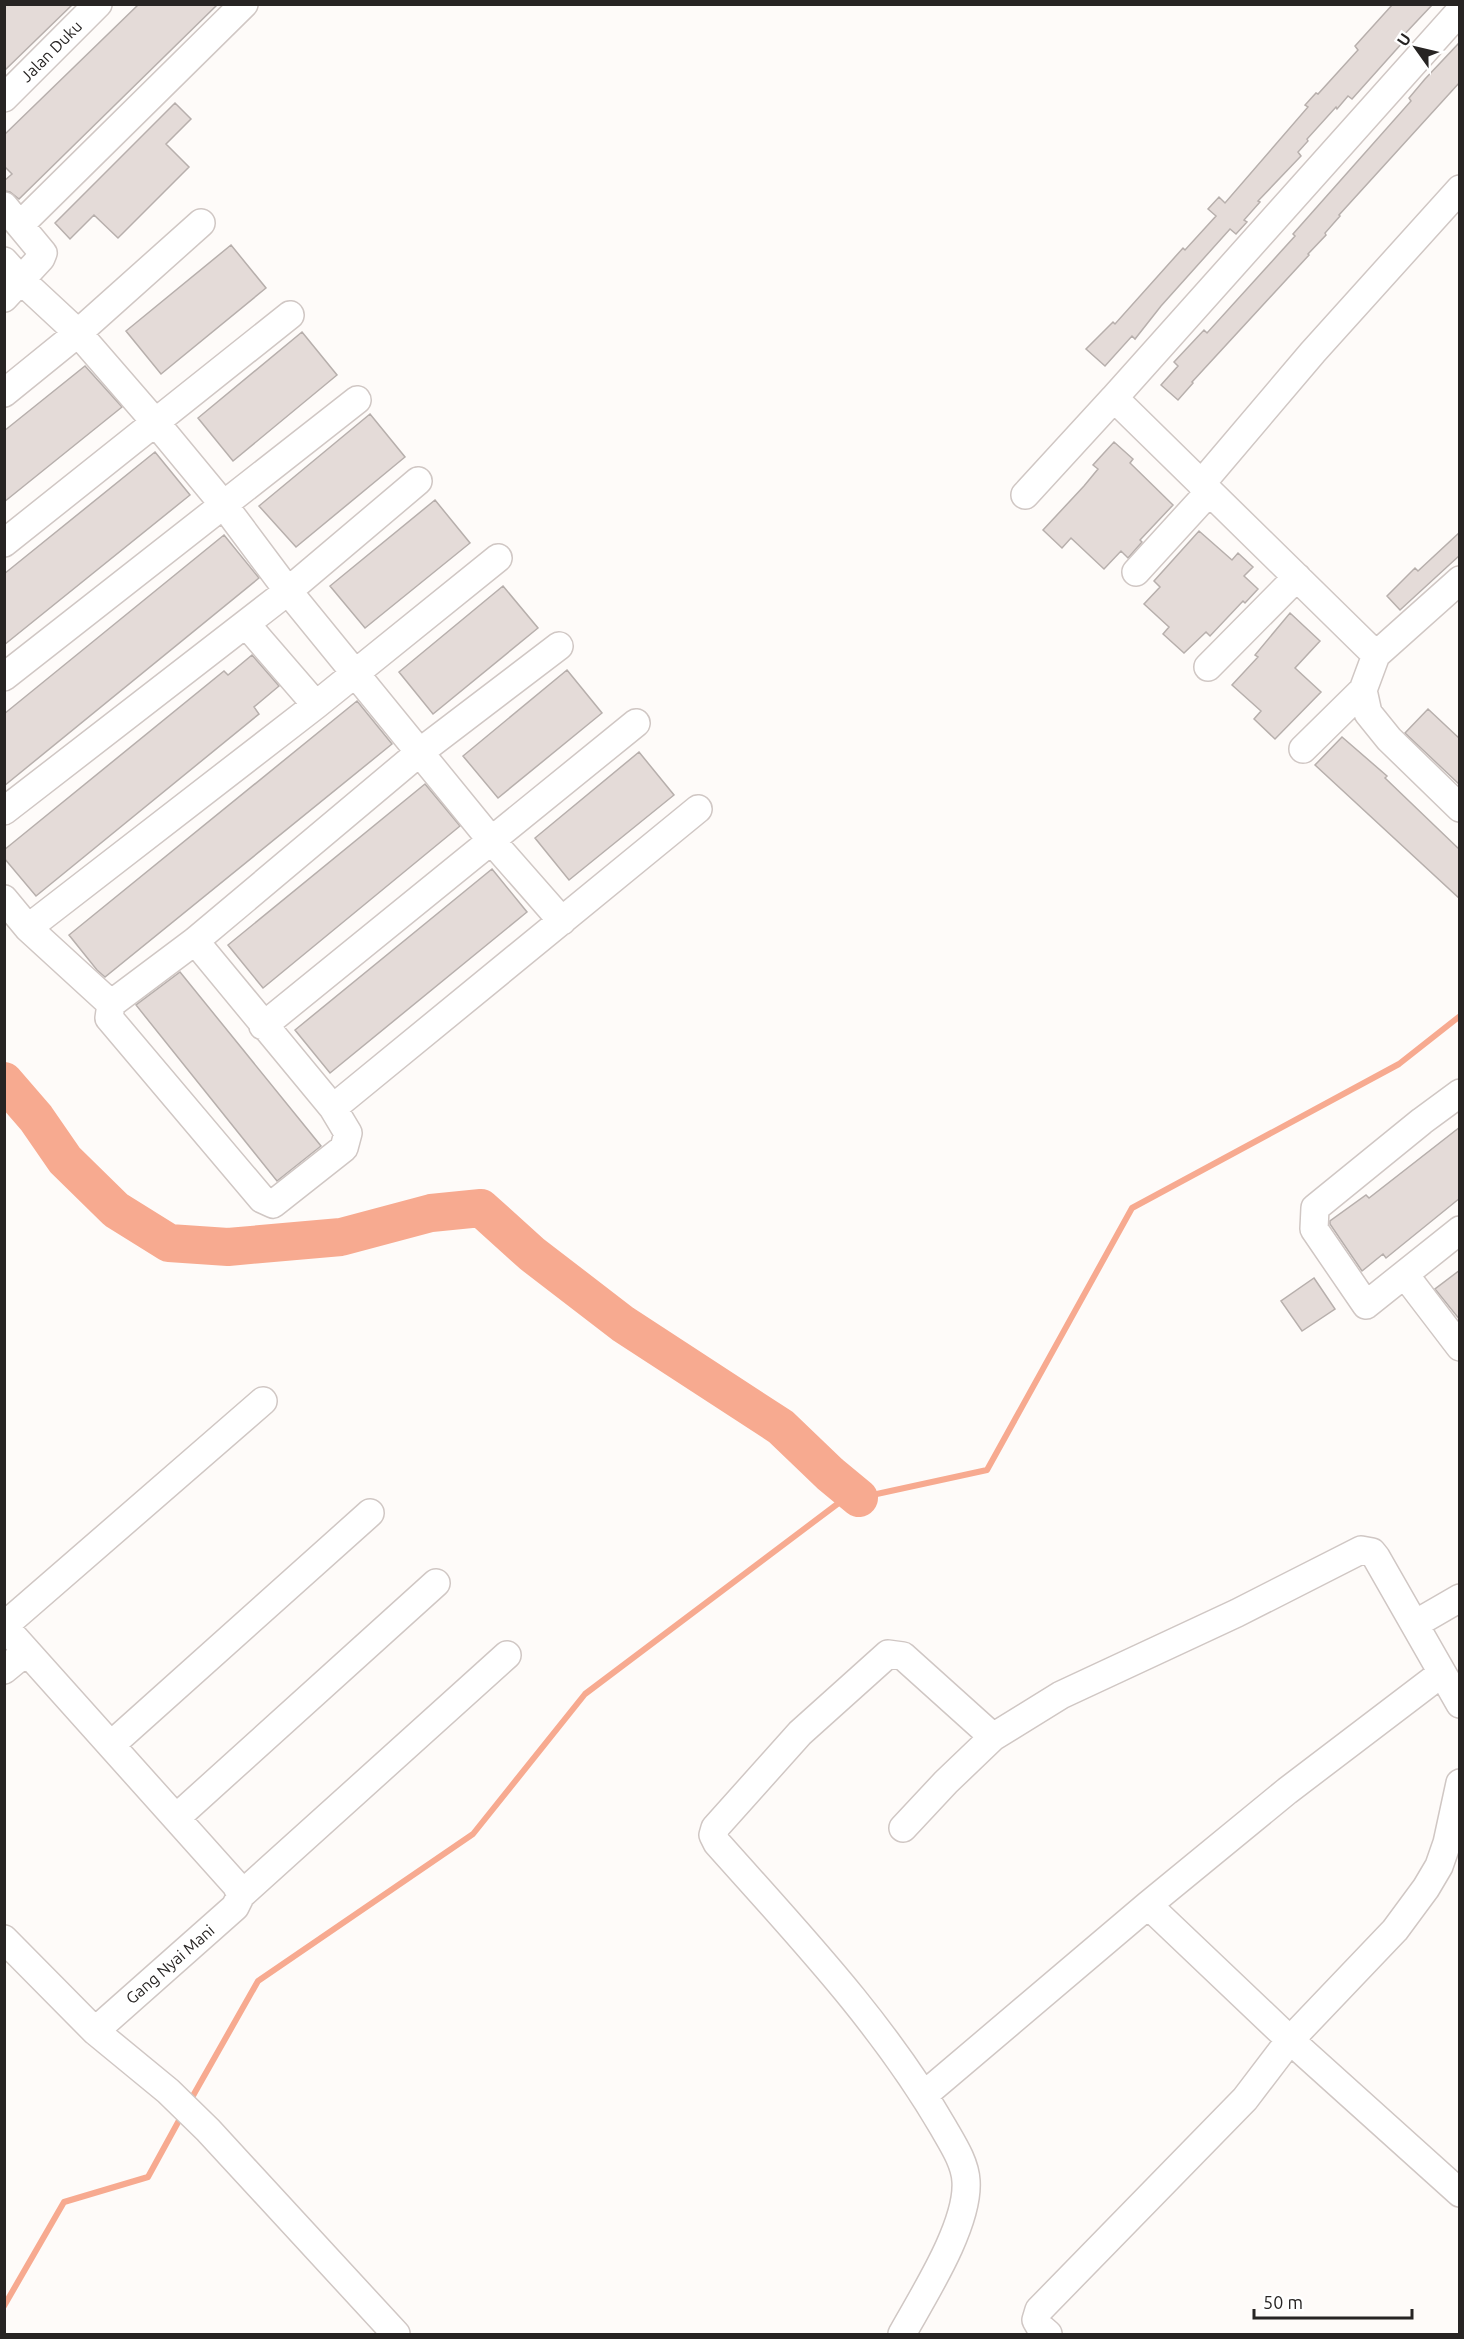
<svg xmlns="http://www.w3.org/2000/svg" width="1464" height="2339" viewBox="0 0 1464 2339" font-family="Ubuntu,sans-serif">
<rect width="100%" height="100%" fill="#fefbf9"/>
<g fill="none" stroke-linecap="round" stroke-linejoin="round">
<path stroke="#f7aa90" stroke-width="6" d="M190,2101L258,1981L473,1834L585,1694L840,1502L987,1470L1132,1208L1399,1064L1460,1016
M4,2306L64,2202L148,2177L182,2115"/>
<path stroke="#f7aa90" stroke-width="38" d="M4,1081L36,1118L65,1160L116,1210L169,1243L228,1247L341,1237L431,1213L481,1208L532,1254L623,1324L781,1427L830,1474L859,1498"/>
</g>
<path fill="#e4dbd8" stroke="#b7afac" stroke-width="1.5" d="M4,4H73L4,71Z
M139,4H218L19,199L10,192L5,191L4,181L12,174L4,166V135Z
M1393,4H1433L1400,39L1403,42L1352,99L1348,96L1337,109L1336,107L1307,139L1308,141L1298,152L1301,156L1258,201L1260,202L1244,220L1247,222L1236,234L1230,229L1161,306L1135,339L1132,336L1105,366L1086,349L1113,322L1115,324L1183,248L1185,250L1216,216L1208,209L1219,197L1225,203L1308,107L1305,105L1316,93L1318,94L1358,50L1355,46Z
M1460,42V82L1339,215L1340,216L1325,233L1326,235L1308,254L1309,255L1192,382L1193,383L1178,400L1161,385L1178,366L1174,362L1204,330L1207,333L1295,236L1293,234L1411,101L1409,98L1425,79Z
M175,103L191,119L166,144L189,167L118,238L94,215L70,239L55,223Z
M231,245L266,288L161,374L126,331Z
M302,332L337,375L233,461L198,418Z
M85,366L122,407L4,502V431Z
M370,414L405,457L296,547L259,506Z
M1114,442L1133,459L1130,463L1173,505L1140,540L1142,542L1128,558L1121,551L1104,569L1071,538L1062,548L1043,530L1084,486L1098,469L1093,465Z
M155,452L190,495L4,645V574Z
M435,500L470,543L365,628L330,586Z
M1199,531L1232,560L1238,553L1253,567L1244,576L1258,589L1245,603L1243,601L1210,636L1206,632L1184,653L1163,634L1169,627L1144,604L1160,587L1154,581Z
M1460,532V555L1400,610L1387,596L1415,568L1418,571Z
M224,535L259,578L4,786V714Z
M503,586L538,628L433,714L399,672Z
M1290,613L1320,641L1295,668L1321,692L1275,739L1254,719L1261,711L1232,685L1258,657L1255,655Z
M252,655L279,686L254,707L259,714L36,896L4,858V850L224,671L228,675Z
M567,670L602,713L498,798L463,756Z
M357,701L392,744L105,977L97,970L69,935Z
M1428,709L1460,739V785L1405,733Z
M1342,737L1387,776L1385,778L1460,850V899L1315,765Z
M639,752L674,795L569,880L535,838Z
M425,784L460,826L263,988L228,945Z
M492,869L527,912L330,1073L295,1030Z
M180,972L321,1146L277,1181L136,1005Z
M1460,1127V1198L1386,1258L1383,1254L1362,1271L1330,1224V1221L1366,1195L1369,1198Z
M1460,1270V1320L1435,1289Z
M1314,1278L1335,1309L1302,1331L1281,1301Z"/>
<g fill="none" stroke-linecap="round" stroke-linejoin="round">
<defs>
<path id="minor" d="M1460,11L1114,398L1376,655L1363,690L1368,713L1389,739L1460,808
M4,98L98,4
M4,206L43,253L41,258L4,298
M21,224L244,4
M4,261L22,281L78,333L156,423L223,504L288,591L491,840L562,921
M4,393L78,333L201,223
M1201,484L1313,352L1460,189
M1025,495L1114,398
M4,543L290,315
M1136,572L1209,492
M246,624L316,705
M1376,655L1460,580
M1208,667L1297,577
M4,677L357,400
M1303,749L1363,690
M4,811L288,591L418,481
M4,899L28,928L111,1004
M28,928L316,705L498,558
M195,941L333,1108L348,1133L344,1148L273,1204L262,1199L109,1018L111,1004L195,941L420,752L559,646
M263,1026L636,723
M1460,1093L1422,1121L1315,1208L1314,1229L1366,1305L1460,1230
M333,1108L698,809
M1405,1275L1460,1347
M1415,1624L1460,1598
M4,1670L26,1652
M111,1745L370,1513
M176,1818L436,1583
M903,1828L946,1782L993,1737L1061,1695L1237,1613L1361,1550L1372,1552L1376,1557L1460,1704
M241,1895L236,1885L4,1626L263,1401
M1148,1905L1290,2040L1460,2193
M4,1939L95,2031L168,2091L208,2130L396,2334
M95,2031L235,1907L241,1895L507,1655
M924,2095L1148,1905L1287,1791L1442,1673
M902,2334C923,2296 969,2225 966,2181C965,2162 952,2143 943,2127C882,2022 797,1933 717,1843L713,1835L715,1828L800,1733L888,1654L903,1656L993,1737
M1048,2334L1040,2327L1036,2320L1039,2310L1245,2099L1290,2040L1395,1930L1426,1888L1439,1866L1447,1843L1460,1783"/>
</defs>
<use href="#minor" stroke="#d0c7c4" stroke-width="30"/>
<use href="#minor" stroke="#fff" stroke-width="27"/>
</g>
<g text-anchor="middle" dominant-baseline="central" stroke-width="4.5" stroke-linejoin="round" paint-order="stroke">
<g font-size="16" fill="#272423" stroke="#fff">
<text transform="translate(51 51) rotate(-45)">Jalan Duku</text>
<text transform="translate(170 1964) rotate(-41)">Gang Nyai Mani</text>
</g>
</g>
<rect width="1464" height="2339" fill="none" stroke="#272423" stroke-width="12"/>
<g transform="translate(1416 48) rotate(304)" stroke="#ffffff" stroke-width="4.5" paint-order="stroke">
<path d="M0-4.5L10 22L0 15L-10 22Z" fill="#272423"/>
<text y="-9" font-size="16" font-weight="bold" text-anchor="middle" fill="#272423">U</text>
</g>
<path d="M1254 2309v9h158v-9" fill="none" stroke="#272423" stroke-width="3"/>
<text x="1263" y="2309" font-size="18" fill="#272423" stroke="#ffffff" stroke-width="4.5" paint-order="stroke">50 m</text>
</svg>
